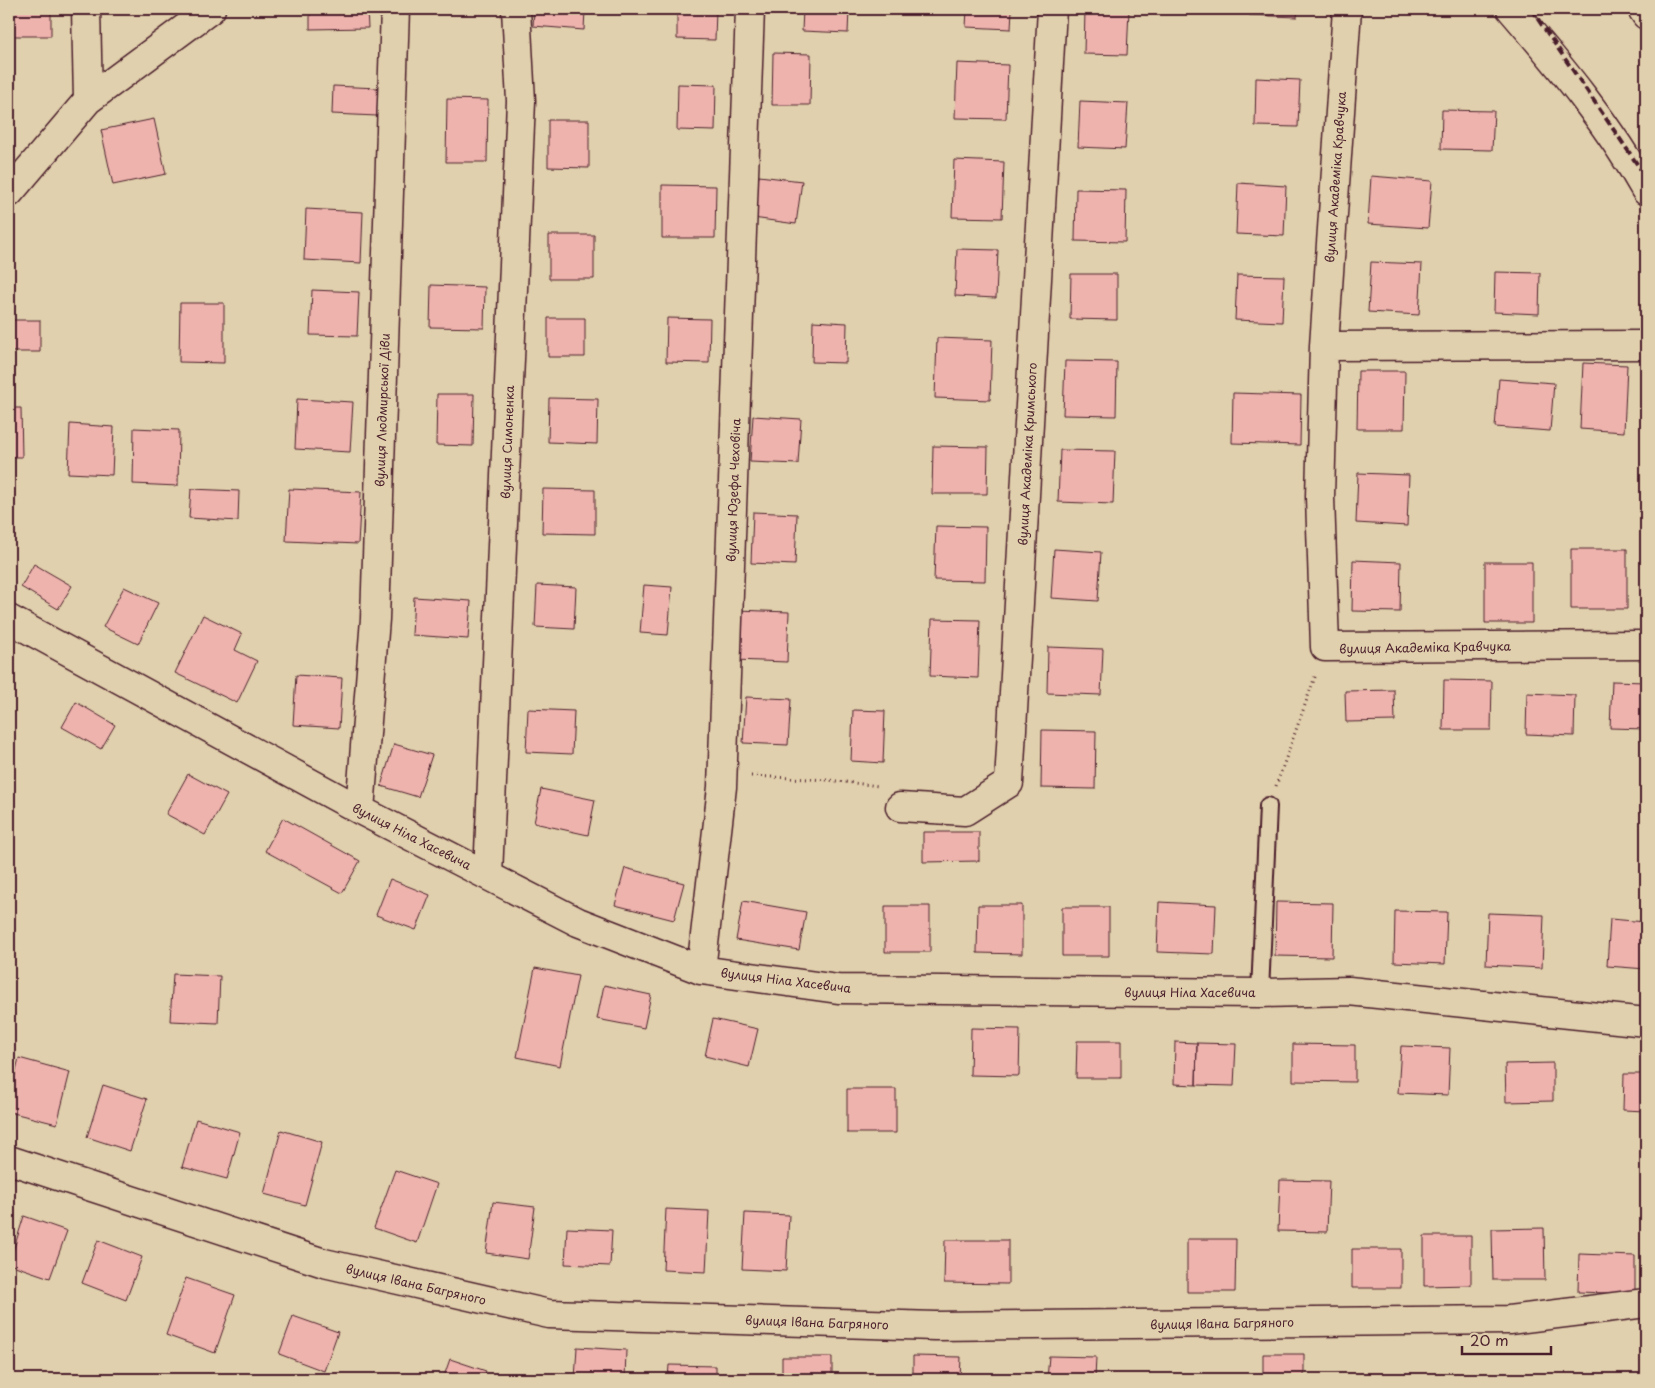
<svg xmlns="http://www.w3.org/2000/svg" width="1655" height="1388" viewBox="0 0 1655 1388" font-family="'Playpen Sans',sans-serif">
<rect width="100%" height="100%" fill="#e1d0ad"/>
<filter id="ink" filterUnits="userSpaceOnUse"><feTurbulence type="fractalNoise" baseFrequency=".02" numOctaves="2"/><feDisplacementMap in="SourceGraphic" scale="10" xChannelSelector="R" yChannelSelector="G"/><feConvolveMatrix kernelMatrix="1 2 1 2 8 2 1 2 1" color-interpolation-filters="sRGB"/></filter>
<g filter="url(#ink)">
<path fill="#eeb3ad" stroke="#4a1f2b" d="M9,9H51V36H9Z
M310,9H367L368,28L310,29Z
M534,9H585L584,30L533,26Z
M677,9H716L715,40L677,39Z
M803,9H849L848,33L802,31Z
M967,9H1012L1011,29L966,27Z
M1085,9H1129L1127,55L1084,54Z
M1249,9H1298L1297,17L1249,15Z
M773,53L811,54L810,105H772Z
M957,63L1008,65L1006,119L955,118Z
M1256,78L1300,80L1298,127L1255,126Z
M678,84L716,85L715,131L677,130Z
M333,86L378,88L377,116L332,114Z
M447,99L488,100L487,162H446Z
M1080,101L1128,103L1125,149L1078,147Z
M1442,110L1494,111L1492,150L1441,149Z
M154,119L166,174L113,185L101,130Z
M548,120H589V168L548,167Z
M954,160L1004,162L1002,218L952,217Z
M759,176L802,181L796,224L753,218Z
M1371,176L1432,181L1428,228L1368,224Z
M1238,183L1286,186L1284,236L1236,234Z
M662,185L716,186L715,238H662Z
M1076,189L1126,190L1125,242L1075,241Z
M306,209L363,212L361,263L304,260Z
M549,235H594V279H549Z
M957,249L998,250L996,298L955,296Z
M1371,262L1422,264L1419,315L1368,312Z
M1495,272L1540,273L1539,314L1494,312Z
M1071,274H1117V320L1070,319Z
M1237,275L1284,276L1282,322L1235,320Z
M431,285L485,287L484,328L430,327Z
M312,290L359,292L357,336L310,335Z
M180,303H224V363L179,362Z
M548,318H585V357H548Z
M667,318L710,319L709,363L666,362Z
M9,320H40V352H9Z
M813,321L847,323L846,363L812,362Z
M937,338L992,340L990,400L935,398Z
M1065,361L1117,362L1116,416L1063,415Z
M1583,363L1627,365L1624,432L1580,429Z
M1358,371H1405L1404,429H1357Z
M1499,379L1554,383L1550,431L1495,427Z
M1233,393L1301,395L1300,445L1232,443Z
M437,394H474L473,446L436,445Z
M549,398L598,399L597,444L548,442Z
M297,399L353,402L350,452L295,449Z
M9,408H21L22,457H9Z
M753,416L801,419L798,464L750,462Z
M70,424L114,427L112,475L68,473Z
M134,428L179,430L178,486L133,484Z
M933,446L988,447L987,494H932Z
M1060,450L1115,451L1113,504L1058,502Z
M1358,473L1409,475L1407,526L1356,523Z
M191,489L239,491L238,521L189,518Z
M289,489L361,492L358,544L286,541Z
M543,489L595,490V534L542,533Z
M753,512L797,514L795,565L751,563Z
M936,526L986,527L985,581L934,580Z
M1054,549L1101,552L1098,601L1051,598Z
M1571,549H1627V609H1571Z
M1353,560L1401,562L1400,612L1352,611Z
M1485,562H1532V623H1485Z
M34,564L72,586L58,609L21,587Z
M537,585L576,587L574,629L535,627Z
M644,585L672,587L668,635L640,633Z
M124,587L158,603L138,644L103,627Z
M414,597L471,601L468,639L412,635Z
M737,610L789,612L787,662L735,660Z
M203,615L242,634L235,650L257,661L237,703L175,673Z
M932,619L980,620L978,678L930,676Z
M1048,647L1103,649L1101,695L1047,693Z
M296,675L342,678L339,728L293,725Z
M1444,680L1492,681L1491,730H1443Z
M1612,681L1646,682V729L1610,728Z
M1394,690L1395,721L1346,722L1345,691Z
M1527,693L1575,695L1574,736L1526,734Z
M746,697L791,699L788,745L743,743Z
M76,702L115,725L101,749L62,727Z
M528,709L574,711L572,754L526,752Z
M853,710L885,711L883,763L851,761Z
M1042,730L1096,731L1095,789L1041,788Z
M394,744L432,755L418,797L381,786Z
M188,774L227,795L205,835L166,814Z
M541,789L595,800L588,835L534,823Z
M283,818L360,861L342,893L265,851Z
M923,832H979V861L923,862Z
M625,868L684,883L674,920L615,905Z
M390,879L430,895L416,930L376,915Z
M743,901L806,912L799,950L736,940Z
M1159,902L1216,905L1214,954L1157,952Z
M1276,902L1333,903L1332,957L1275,956Z
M978,905H1022V954L977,953Z
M885,906H930V952H885Z
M1062,907H1109V956H1062Z
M1395,911L1447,912L1445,964L1394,962Z
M1488,913L1544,915L1542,968L1486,965Z
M1610,919L1646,922V969L1607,966Z
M535,968L578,976L560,1066L517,1057Z
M173,974L220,976L218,1023L170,1021Z
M604,985L651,995L644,1028L597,1019Z
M713,1019L758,1029L749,1067L705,1056Z
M971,1028L1020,1029L1019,1076L970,1075Z
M1077,1041H1121V1078H1076Z
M1175,1042L1197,1043L1196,1085L1174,1084Z
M1197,1043L1236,1044L1234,1086L1196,1085Z
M1293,1044L1355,1045V1082L1293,1081Z
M1401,1046L1450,1048L1448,1095L1398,1093Z
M19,1058L70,1072L57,1124L9,1112V1099Z
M1553,1063V1101L1506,1102L1505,1064Z
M1624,1074H1646V1111L1623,1110Z
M103,1085L147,1099L130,1151L87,1137Z
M847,1089H896V1133H847Z
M196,1119L240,1132L227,1179L182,1167Z
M281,1130L322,1142L305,1205L264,1194Z
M395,1170L437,1184L417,1243L374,1228Z
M1280,1180L1329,1181L1327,1232L1278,1231Z
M493,1202L535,1207L528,1259L486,1253Z
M666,1209L709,1211L706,1272L663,1270Z
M745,1213L789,1215L786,1271L742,1269Z
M24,1216L67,1231L50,1278L9,1264Z
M567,1228L612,1230L610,1266L565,1264Z
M1544,1228L1545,1280H1493L1492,1229Z
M1424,1236H1471V1285L1424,1286Z
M1187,1239H1236L1235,1292H1187Z
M98,1240L142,1257L126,1300L82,1283Z
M945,1240H1008V1284L944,1283Z
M1352,1249H1401V1288H1352Z
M1579,1254L1635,1256V1294L1578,1292Z
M186,1278L235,1295L215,1353L166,1335Z
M293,1316L338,1332L324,1371L279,1354Z
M577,1347L626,1350L625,1379H575Z
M1263,1354H1304V1379H1263Z
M913,1356L961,1357L960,1379H913Z
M1049,1356L1096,1357L1095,1379H1047Z
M782,1357H832V1379H782Z
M450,1359L486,1371L483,1379H443Z
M669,1365L716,1366V1379H668Z"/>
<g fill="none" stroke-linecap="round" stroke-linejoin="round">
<defs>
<path id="lane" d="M1260,993L1268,806"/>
<path id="street" d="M86,9L88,100
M1347,9L1324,346L1320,497L1325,647L1646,645
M1511,9C1560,66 1609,125 1646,191
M1642,9L1646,15
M9,193L88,100L211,9
M1324,346L1646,345
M9,619L360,810L578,922L701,970L838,989L1260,993L1349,991L1646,1022
M900,807L965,811L1009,783L1052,9
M360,810L375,619L395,9
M488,875L521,101L516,9
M701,970L722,787L750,9
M9,1160L324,1263L549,1314L935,1326L1509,1320L1646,1303"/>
</defs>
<use href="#lane" stroke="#4a1f2b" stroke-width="20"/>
<use href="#street" stroke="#4a1f2b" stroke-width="31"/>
<path stroke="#4a1f2b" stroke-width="3" stroke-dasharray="1 4" stroke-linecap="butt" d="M751,776L828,780L879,786
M1276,786L1316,674"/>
<use href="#lane" stroke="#e1d0ad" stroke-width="16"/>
<use href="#street" stroke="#e1d0ad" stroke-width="28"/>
<path stroke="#4a1f2b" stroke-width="4" stroke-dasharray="8 4" stroke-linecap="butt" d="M1531,9L1646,177"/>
</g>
</g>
<g text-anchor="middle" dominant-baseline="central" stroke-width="5" stroke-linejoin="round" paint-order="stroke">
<g font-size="12" fill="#4a1f2b" stroke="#e1d0ad">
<text transform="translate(1335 177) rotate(-86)">вулиця Академіка Кравчука</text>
<text transform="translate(382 410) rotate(-88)">вулиця Людмирської Діви</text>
<text transform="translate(507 442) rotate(-88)">вулиця Симоненка</text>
<text transform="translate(1027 454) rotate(-87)">вулиця Академіка Кримського</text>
<text transform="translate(733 490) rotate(-88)">вулиця Юзефа Чеховіча</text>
<text transform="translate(1425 647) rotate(-1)">вулиця Академіка Кравчука</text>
<text transform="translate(412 836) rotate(27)">вулиця Ніла Хасевича</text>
<text transform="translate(786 980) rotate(7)">вулиця Ніла Хасевича</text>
<text x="1190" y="992">вулиця Ніла Хасевича</text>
<text transform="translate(416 1284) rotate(13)">вулиця Івана Багряного</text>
<text transform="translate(817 1322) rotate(2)">вулиця Івана Багряного</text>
<text transform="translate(1222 1323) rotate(-1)">вулиця Івана Багряного</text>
</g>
</g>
<rect width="1655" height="1388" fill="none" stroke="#e1d0ad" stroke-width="30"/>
<rect x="15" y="15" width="1625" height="1358" fill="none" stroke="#4a1f2b" stroke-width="2" filter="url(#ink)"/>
<path d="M1462 1346v8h89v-8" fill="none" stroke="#4a1f2b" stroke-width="2.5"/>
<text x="1470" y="1346" font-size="15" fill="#4a1f2b" stroke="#e1d0ad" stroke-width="4" paint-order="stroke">20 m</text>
</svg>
